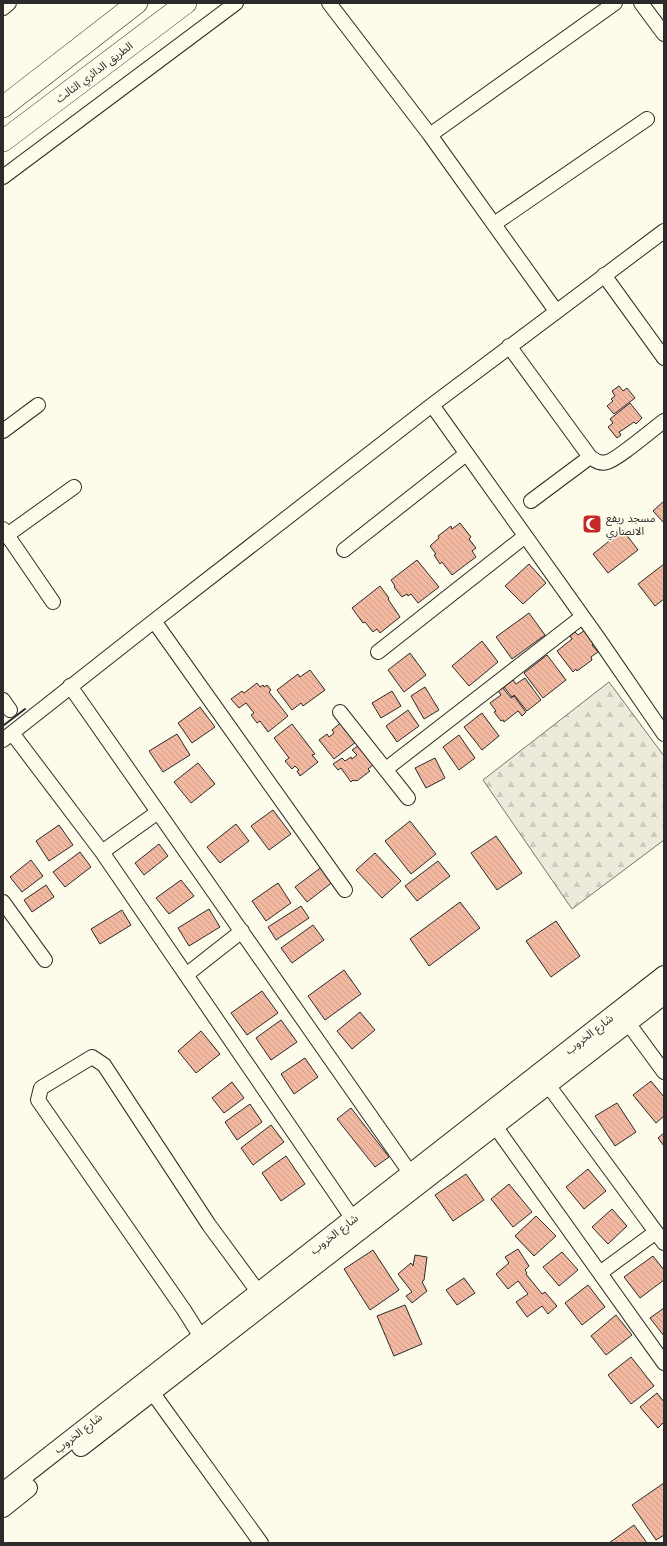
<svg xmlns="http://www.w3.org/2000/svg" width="667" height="1546" viewBox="0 0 667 1546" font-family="'Libre Baskerville','Noto Sans Arabic',serif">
<defs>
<pattern id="forest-firs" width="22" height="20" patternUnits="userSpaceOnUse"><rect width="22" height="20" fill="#ecebdb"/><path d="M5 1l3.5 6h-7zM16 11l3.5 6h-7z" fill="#cbcabc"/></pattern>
<pattern id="building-back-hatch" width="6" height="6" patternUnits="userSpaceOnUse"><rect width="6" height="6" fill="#f2b8a0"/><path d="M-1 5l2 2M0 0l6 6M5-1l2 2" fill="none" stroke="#d09e8a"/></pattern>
</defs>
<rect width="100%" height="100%" fill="#fdfbea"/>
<path fill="url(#forest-firs)" stroke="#74746e" d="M609,682L664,756V840L572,909L483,780Z"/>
<path fill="url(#building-back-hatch)" stroke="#2b2b2b" d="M619,386L623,391L627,388L635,398L614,414L607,406L613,401L611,399L615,396L612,391Z
M630,403L642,418L636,424L634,422L624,429L619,432L621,435L617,438L608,427L613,423L610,419Z
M664,501V523L653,511Z
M460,523L471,537L469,539L476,548L472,551L476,557L452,575L442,562L440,564L434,555L436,554L430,546L439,538L438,536L451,526L452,529Z
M623,530L638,550L608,573L593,554Z
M417,560L439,587L418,603L411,594L408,596L407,594L402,597L394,587L395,586L391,580Z
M529,564L546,583L523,604L505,586Z
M664,564V599L655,606L638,584Z
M380,586L389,598L388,599L400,617L380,633L377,629L373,632L365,622L363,623L352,608Z
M529,613L545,635L512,659L496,637Z
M585,630L595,643L592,645L598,652L591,657L592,660L577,671L576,669L573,672L557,651L572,639L570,636L575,632L578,635Z
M482,641L498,662L469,686L452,666Z
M410,653L426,675L404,692L388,670Z
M547,655L566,680L543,698L524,673Z
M310,670L325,690L303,706L301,703L292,710L277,690L298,674L300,677Z
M525,678L541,700L527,711L514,695L512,697L504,687L513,680L516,684Z
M257,683L260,687L263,685L264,687L267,685L271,690L269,692L288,716L268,732L260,721L257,723L251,715L254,713L246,703L239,708L231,699L242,691L244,693Z
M425,687L439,710L424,719L411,696Z
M502,687L511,698L514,696L526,712L522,716L518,711L504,722L503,720L501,721L494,712L496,711L490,703L501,695L498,691Z
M392,691L401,706L381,718L372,703Z
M200,707L215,727L192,743L178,723Z
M408,710L419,726L397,742L386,726Z
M482,713L499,736L482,750L464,727Z
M344,720L361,738L334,759L319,740L327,734L329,737L334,733L332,730Z
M292,724L315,754L312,755L318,762L300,776L297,771L299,770L295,766L292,769L285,761L289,758L274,738Z
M177,734L190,755L163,772L149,751Z
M459,735L475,758L459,770L443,747Z
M358,746L373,765L368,769L370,771L357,781L356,780L354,781L353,780L351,782L341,768L338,770L333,764L342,758L345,761L351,757L352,759L357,755L352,750Z
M435,758L445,778L426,788L415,768Z
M198,763L215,784L191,803L174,782Z
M273,810L291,834L269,850L251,826Z
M410,821L436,854L411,874L385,841Z
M236,824L249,841L220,863L207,847Z
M59,825L73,845L49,861L36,841Z
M496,836L522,873L497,890L471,853Z
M159,844L168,856L144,875L135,863Z
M80,852L91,867L65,887L53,872Z
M375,853L401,881L382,898L356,870Z
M31,860L43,876L22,892L10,877Z
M438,861L450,876L417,901L405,886Z
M323,866L334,881L307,902L295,887Z
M181,880L194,896L169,914L156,898Z
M278,883L291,903L266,921L252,901Z
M46,885L54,897L32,912L24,900Z
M460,902L480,928L429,966L410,939Z
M301,906L309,918L276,940L268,927Z
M209,909L220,927L189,946L178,928Z
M122,910L131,925L100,944L91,929Z
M556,921L580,956L551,977L526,941Z
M313,925L324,940L292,963L281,948Z
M344,970L361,994L325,1020L308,996Z
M262,991L278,1013L247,1035L231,1013Z
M360,1012L375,1030L352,1049L337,1031Z
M281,1020L297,1042L271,1060L256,1038Z
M201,1031L220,1054L196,1073L178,1051Z
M305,1058L318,1077L294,1094L281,1074Z
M651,1081L664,1097V1116L656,1123L633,1095Z
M232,1082L244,1098L224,1113L212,1098Z
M617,1103L636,1132L615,1146L595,1116Z
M250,1104L262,1122L237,1140L225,1122Z
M351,1108L389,1157L375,1167L337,1119Z
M271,1125L284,1142L253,1165L241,1148Z
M664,1133V1146L658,1138Z
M286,1156L305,1184L281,1201L262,1173Z
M588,1169L606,1191L584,1209L566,1187Z
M466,1174L484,1200L453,1221L435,1195Z
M509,1184L532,1212L513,1227L491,1199Z
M612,1209L627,1226L608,1244L592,1227Z
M536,1216L556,1236L534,1256L515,1236Z
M518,1249L529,1266L525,1270L527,1273L526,1274L542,1294L545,1292L557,1306L548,1314L542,1306L527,1317L516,1302L528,1294L518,1281L508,1289L496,1274L509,1263L505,1257Z
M373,1250L399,1290L370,1310L344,1269Z
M562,1252L578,1270L559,1286L543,1267Z
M415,1255L427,1257L424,1280L422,1282L427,1291L412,1303L406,1296L412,1292L398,1274L411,1263L413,1266Z
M653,1256L664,1270V1280L640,1298L624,1277Z
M464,1278L475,1293L457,1305L446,1290Z
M588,1285L605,1307L582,1325L565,1303Z
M405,1305L422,1344L394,1356L377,1316Z
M664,1308V1336L650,1318Z
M616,1315L632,1335L606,1355L591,1336Z
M631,1357L654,1386L631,1404L608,1375Z
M657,1393L664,1402V1422L658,1428L640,1407Z
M664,1483V1535L656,1540L632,1505Z
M634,1525L647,1543H609Z"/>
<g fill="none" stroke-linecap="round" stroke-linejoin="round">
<defs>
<path id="minor" d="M329,3L430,135L556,311
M641,3L664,34
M3,8L9,3
M430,135L615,3
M3,177L236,3
M494,224L647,119
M604,275L664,358
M509,346L590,457C596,461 600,464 607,462C617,460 654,428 664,421
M432,405L598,638L664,734
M3,431L38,405
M531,501L590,457
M3,529L53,602
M7,535L74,487
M344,550L466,454
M154,621L345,890
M378,652L524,537
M70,686L411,1174
M3,700L10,710
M340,712L408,798
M12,733L102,852L353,1219
M3,740L154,621L432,405L664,231
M386,769L582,617
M102,852L158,812
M3,902L45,960
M186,975L242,931
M628,1023L664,1072
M548,1085L664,1243
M495,1126L664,1363
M600,1273L656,1232
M206,1345L184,1310L38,1100L41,1088L92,1057L104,1065L209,1225L259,1293
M152,1392L261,1543"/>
<path id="major" d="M81,1447L664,995
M3,1492L664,975
M3,1508L28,1488"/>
<path id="highway" d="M3,107L137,3
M3,141L186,3"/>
</defs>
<use href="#minor" stroke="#2b2b2b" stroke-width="16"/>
<use href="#major" stroke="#2b2b2b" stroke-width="20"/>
<use href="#highway" stroke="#2b2b2b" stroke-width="22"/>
<use href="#minor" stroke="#fdfbea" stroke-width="14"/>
<use href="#major" stroke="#fdfbea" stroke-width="18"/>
<use href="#highway" stroke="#fdfbea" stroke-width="21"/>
<path stroke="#2b2b2b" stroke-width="2" d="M4,725L25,709"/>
</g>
<defs>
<symbol id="mosque-square" viewBox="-11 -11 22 22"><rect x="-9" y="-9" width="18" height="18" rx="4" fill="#c62828" stroke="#fdfbea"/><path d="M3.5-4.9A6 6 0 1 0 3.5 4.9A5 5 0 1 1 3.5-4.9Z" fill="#fff"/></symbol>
</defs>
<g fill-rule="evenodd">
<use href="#mosque-square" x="581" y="513" width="22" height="22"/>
</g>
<g text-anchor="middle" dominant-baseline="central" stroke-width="3" stroke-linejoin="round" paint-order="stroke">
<g font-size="11" fill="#2b2b2b" stroke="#fdfbea">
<text transform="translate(94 72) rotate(-37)">الطريق الدائري الثالث</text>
<text transform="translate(589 1034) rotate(-38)">شارع الخروب</text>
<text transform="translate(334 1234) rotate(-38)">شارع الخروب</text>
<text transform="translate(78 1433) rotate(-38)">شارع الخروب</text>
</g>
<g font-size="11" fill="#2b2b2b" stroke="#fdfbea" text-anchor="start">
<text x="606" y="518">مسجد ريفع<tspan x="606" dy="13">الانصاري</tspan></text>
</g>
</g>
<rect width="667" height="1546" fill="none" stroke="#2b2b2b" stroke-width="8"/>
</svg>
